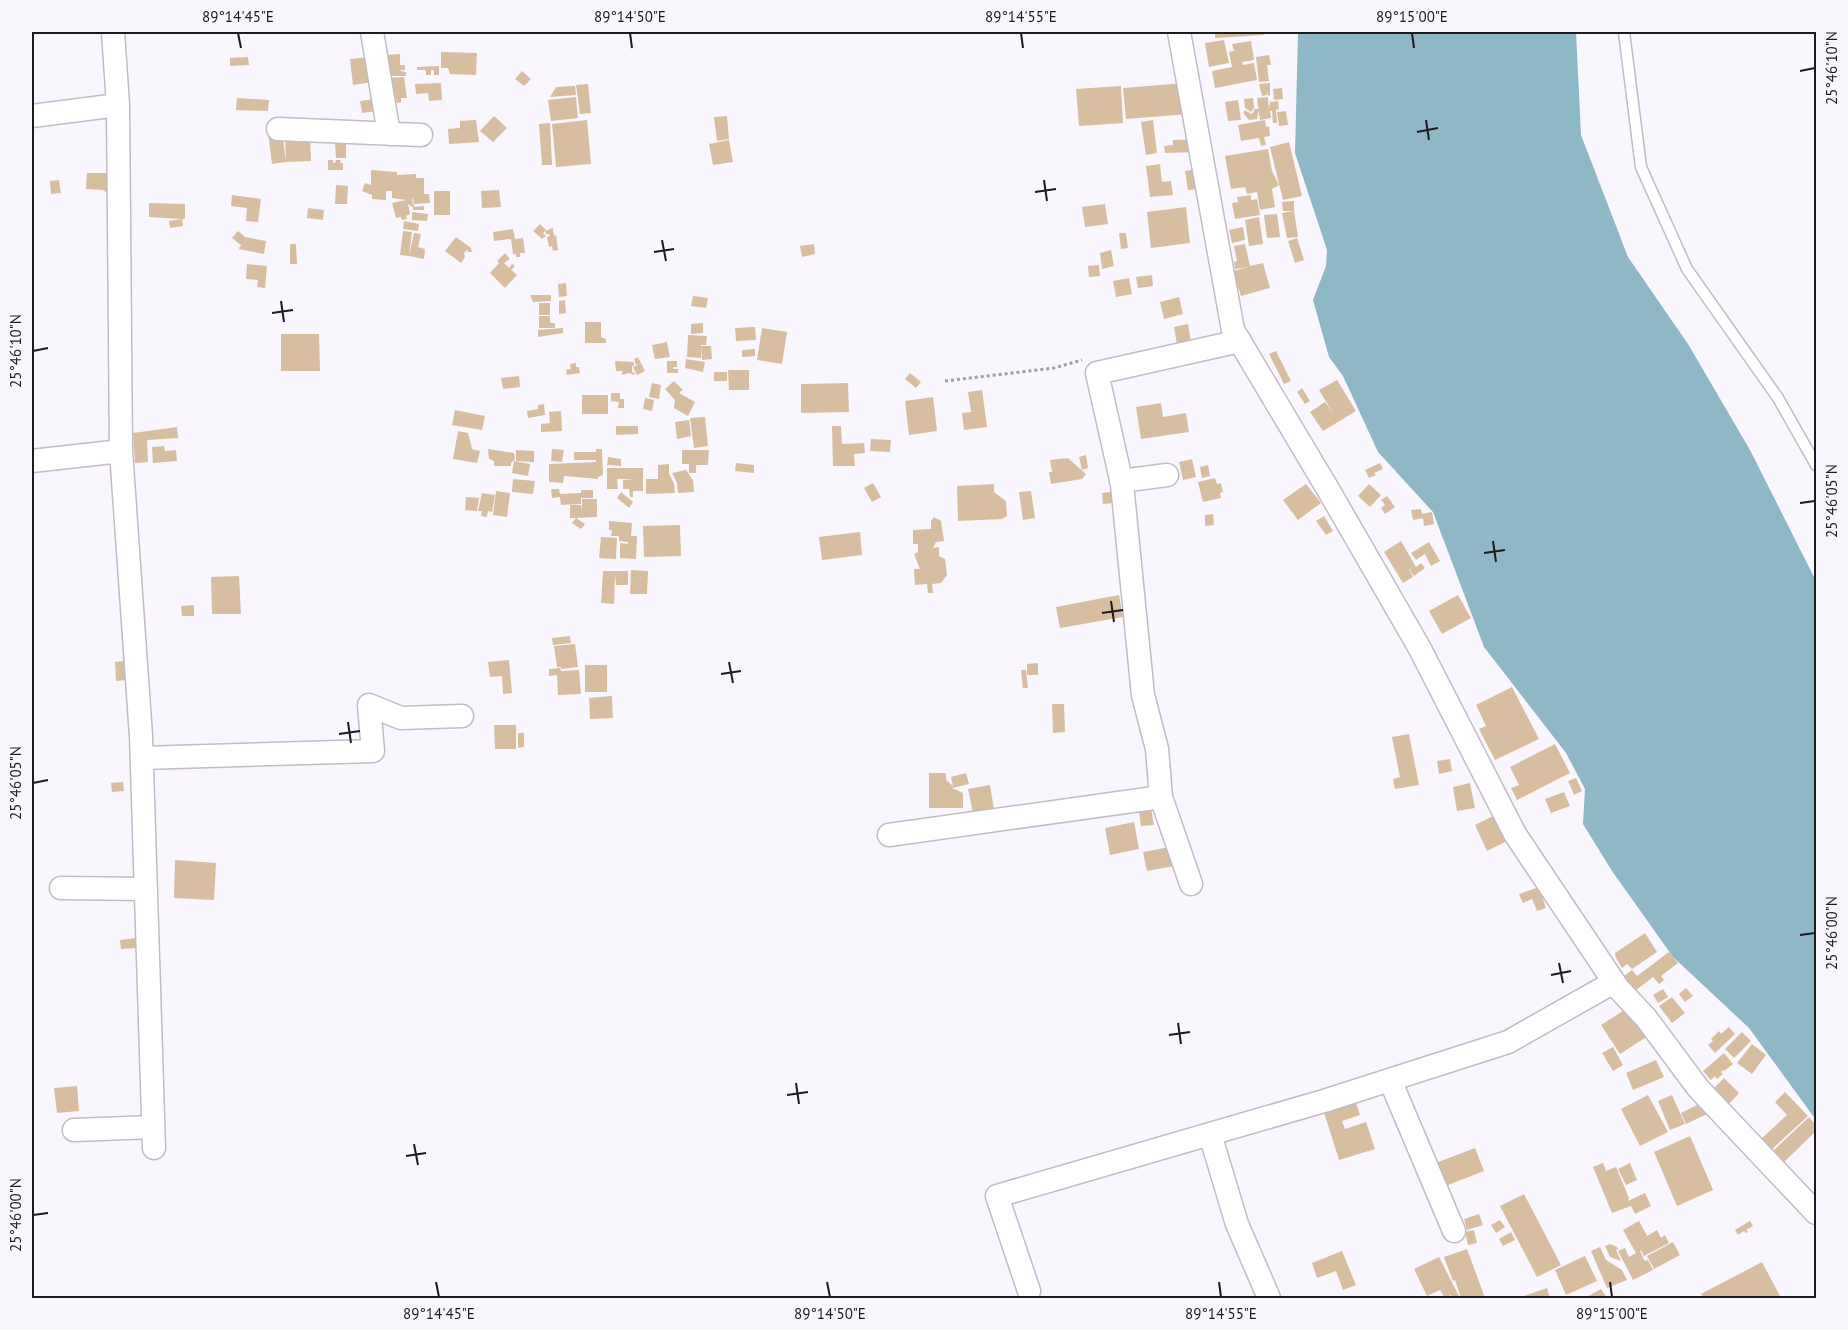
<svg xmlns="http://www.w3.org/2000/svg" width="1848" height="1330" viewBox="0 0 1848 1330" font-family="'PT Sans',sans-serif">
<rect width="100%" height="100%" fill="#faf6fe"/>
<path fill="#8eb8c5" d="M1298,32H1576L1581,135L1628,257L1688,344L1750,450L1816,581V1120L1749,1028L1673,957L1612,871L1583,824L1585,789L1566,753L1484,647L1433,512L1378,452L1343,376L1329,357L1313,300L1326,266L1327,250L1295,153Z"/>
<path fill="#d7bea1" d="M1215,32H1263L1264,35L1215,38Z
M1224,40L1229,63L1209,67L1205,43Z
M1251,41L1254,60L1242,62L1243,65L1254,63L1257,80L1215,88L1212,71L1232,67L1229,52L1234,51L1232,44Z
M441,52L477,53L476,75L450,74L448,68H441Z
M400,54V65H405V70H400L401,71L406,72V76H386L385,55Z
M1269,55L1271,65H1267L1269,81L1259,82L1256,57Z
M248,57L249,65L230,66V58Z
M369,57L373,82L353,85L350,59Z
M439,66V75H434V70H431V75H426V70H417V67Z
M522,71L531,79L524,86L515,79Z
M404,77L407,98H401V102L397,103L396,98L389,99L387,78Z
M441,83L442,100L429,101L428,93L416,94L415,84Z
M1185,83L1188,114L1126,119L1123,88Z
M1270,83V95L1268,96L1267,90V95L1262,96L1259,84Z
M588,84L591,113L580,114L576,85Z
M575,86L576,95L550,97L556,87Z
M1121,86L1123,123L1079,126L1076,89Z
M1282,88L1283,99L1274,100L1273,89Z
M576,97L578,118L551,121L548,100Z
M1268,97L1269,109L1271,99V102L1278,101L1279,110L1276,109L1277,123H1273L1272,111H1270L1271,118L1260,120L1257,98Z
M237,98L269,100L268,111L236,110Z
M1253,98L1254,108L1251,112L1245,108L1244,99Z
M375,99L377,111L362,113L360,101Z
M1238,100L1241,120L1228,121L1225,102Z
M1255,109H1259L1257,119L1249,120L1244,114V110L1252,114Z
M1286,111L1288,125L1279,126L1277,112Z
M494,116L507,128L493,142L480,131Z
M727,116L729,139L717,141L714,117Z
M476,120L479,142L449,144L448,129L460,128V121Z
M587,120L591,164L556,167L552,124Z
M1153,120L1157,153L1146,155L1141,122Z
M1265,120L1266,127L1269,126L1270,136L1264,137L1266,145L1261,146L1259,138L1241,141L1238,125Z
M550,123L552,165H542L539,124Z
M282,130L286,162L272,164L268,132Z
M310,133L311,161L286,162L285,134Z
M1196,139L1197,152L1165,153L1164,146L1173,145V140Z
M729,140L733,162L713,165L709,144Z
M1289,142L1302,196L1283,200L1270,147Z
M335,143H346V158H336Z
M1268,149L1272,171L1279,185L1272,189L1275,207L1260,210L1257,192L1247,194L1245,187L1231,189L1225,156Z
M328,160H333V163H335L336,160H341L340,163H343V170H328Z
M1160,164L1162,182L1171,181L1173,195L1150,197L1146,166Z
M1198,169L1201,189L1188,190L1185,171Z
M371,170L397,172V175L416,174V178H424V194H429L430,203L414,204L413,198H412L413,204L415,207L424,206V210H413V207L408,204L410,214L406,216L407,219L402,220L401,217L396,218L392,203L406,200L392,198V191H386V200L372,199V195L362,191L365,183L371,185Z
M87,173H112L110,195L103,190L86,189Z
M59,180L61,193L51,194L50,181Z
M336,185L348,186L347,204H335Z
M499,190L501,207L482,208L481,191Z
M434,191H450V215H434Z
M232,195L261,199L258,222L246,221L247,208L231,206Z
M1251,195V200L1257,199L1260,215L1235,219L1232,203L1238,202L1237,197Z
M1294,201V211H1283L1282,202Z
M149,203L185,204V219H182L183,226L170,228L169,221L182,219L149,217Z
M1105,204L1108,224L1085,227L1082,207Z
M1186,207L1190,243L1151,248L1147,212Z
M308,208L324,210L323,220L307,218Z
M1294,211L1298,237L1287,238L1282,213Z
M412,212L428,214L427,221L412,220Z
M1277,214L1280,237L1267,238L1264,215Z
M1259,217L1263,244L1249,246L1245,220Z
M404,221L419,224L418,231L403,229Z
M540,224L546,230L543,233L546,236L542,239L533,231Z
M1243,227L1245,240L1232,243L1229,230Z
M553,228L554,236L556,235L558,250L553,251L552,246L549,247L547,237L550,236L549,234H546L545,231Z
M513,229L515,239L523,238L525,253H520V257H516V254H513L511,239L494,241L493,232Z
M238,231L245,237L266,241L264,254L239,249L240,246H242L232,238Z
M403,231L412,232L409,256L400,255Z
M414,233L421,234L418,247L425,249L424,259L409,256Z
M1119,233H1126L1128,248L1121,249Z
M456,237L471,248L472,252H468L467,250L464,253L465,257L461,263L445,251Z
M1297,238L1304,260L1295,263L1288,241Z
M290,244H296L297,264H290Z
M814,244L815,254L802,257L800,246Z
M1245,244L1250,266L1263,263L1270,288L1241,296L1233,271L1248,267L1235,269L1234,262L1237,261L1234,246Z
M1111,250L1114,266L1102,269L1100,253Z
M505,253L510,259L504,263L509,268L512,264L515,266L511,270L517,275L505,288L490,273L499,263L497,261Z
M247,264L267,266L265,288L257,287L258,280L246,279Z
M1099,265L1100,276L1089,277L1088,266Z
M1152,275L1153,286L1138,288L1136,277Z
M1129,278L1132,294L1116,297L1113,281Z
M566,283L567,296L559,297L558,284Z
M530,295H551V301L533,302Z
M693,296L708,298L706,308L691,306Z
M1179,297L1183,314L1164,319L1160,302Z
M565,300L566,313L559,314V301Z
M539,303H550V315H539Z
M539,316H550V323H555V328H539Z
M585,322H601V337L606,339V343H585Z
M703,323V333L691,334V324Z
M1188,324L1191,342L1177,344L1174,327Z
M755,327L756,340L736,341L735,328Z
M563,328V333L538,337V330Z
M762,328L787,332L782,364L757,360Z
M281,334H319L320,371H281Z
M688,335L707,336L706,345H701V358L687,357Z
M667,342L670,357L655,359L652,345Z
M701,346H711L712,359L702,360Z
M755,349V356L742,357V350Z
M1276,351L1291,381L1284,384L1269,354Z
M638,357L645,371L637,375L633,367L640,364L636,365L634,359Z
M686,359L705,362L703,372L685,368Z
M615,361L634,362V366H632V372L635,373L634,375L629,373L622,375V371H616Z
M667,361H677V367H673V369H678V373H667Z
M576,363V367H579L580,373L567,375L566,370L571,369L570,364Z
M728,370H749V390H729Z
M714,372H727V381H714Z
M910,373L921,382L916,388L905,379Z
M519,376L520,387L503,389L501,378Z
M1337,380L1356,411L1323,431L1310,412L1325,402L1333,413L1319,390Z
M674,381L683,390L679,393L695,402L688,416L674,408L675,400L665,389Z
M652,383L661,385L659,399L649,397Z
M848,383L849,412L801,413V384Z
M1302,388L1310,401L1305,404L1297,392Z
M982,390L987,427L964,430L962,413L971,412L968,392Z
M611,393H620V399H624V408H618L619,402L611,401Z
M582,395H608V414H582Z
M933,397L937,431L909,435L905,401Z
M645,398L654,400L652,411L643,409Z
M1161,403L1163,417L1186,413L1189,432L1141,439L1136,407Z
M544,404L545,415L528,418L527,411L538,409V405Z
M455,410L485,416L482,430L452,425Z
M561,411L562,431L541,432V424L550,423L549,412Z
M705,417L708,446L694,448L690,418Z
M689,420L691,436L677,439L675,422Z
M616,426H638V434L616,435Z
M832,426H841L842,444L864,443L865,453L854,454L855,466H833Z
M177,427L178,438L147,440L148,462L135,463L133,433Z
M458,431L468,433L472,449L480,451L477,463L453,459Z
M871,439L891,440L890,452L870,451Z
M164,446L165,451L176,450L177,461L153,463L152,447Z
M488,449L514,453L515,459L511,463V466H494V461L489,459Z
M552,449L564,450L562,462L551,461Z
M596,449H602L603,475L598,477V479L564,476L563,483L549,482V464L596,462V460H574V452H596Z
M516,450L534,451V462L516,461Z
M682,450H709L708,465H696V473H689V464H682Z
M1086,455L1088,468L1082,470L1079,457Z
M608,457L621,459V466L607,465Z
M1068,458L1086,474L1082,479L1051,484L1049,472H1052L1050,460Z
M1192,459L1196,477L1183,480L1179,462Z
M514,461L530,464L528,476L512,473Z
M736,463L754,465V473L735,471Z
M1380,463L1383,469L1374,473L1376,475L1369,478L1365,470Z
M669,464V473L674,484L675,493L646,494V479H658V465Z
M1208,465L1210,476L1202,478L1200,467Z
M607,468H643V491H633V497H630L629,489H623V480L635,479H617L618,489H607Z
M686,470L693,480L694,492L678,493L677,483L672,473Z
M1215,478L1217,484L1221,483L1223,492L1220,493L1221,498L1203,502L1198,482Z
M513,479L535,481L533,494L512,492Z
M873,483L881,497L872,502L864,488Z
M994,484V492L1006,501L1007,516L1002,519L958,521L957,486Z
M1306,484L1321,503L1298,520L1283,500Z
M1369,484L1381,495L1370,507L1358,496Z
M551,489H559L560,494L581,493V490H593V498H581V504L561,505L560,497L552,498Z
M496,491L510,493L507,517L493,515Z
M1031,491L1035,518L1023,520L1019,492Z
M1120,491L1121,502L1103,504L1102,493Z
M621,492L633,502L629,508L617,498Z
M482,493L495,495L492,512L488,511L487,517L481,516L482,511H478Z
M1387,496L1395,507L1385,514L1381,508L1385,505L1381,500Z
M466,497L479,498L477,511L465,510Z
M582,499H597V517L576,518L585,524L581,529L572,523L576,518H570V505H581L582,511Z
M1421,509L1422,514L1432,512L1434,524L1424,526L1423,518L1413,520L1411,510Z
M1213,514L1214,525L1205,526V515Z
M1324,516L1333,531L1326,535L1316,521Z
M934,517L941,521L944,541L936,542L933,548L939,547V556L945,559L947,575L941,583L932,584L933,593H928L927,584L915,585L914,569H920L914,554L918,552V544H913V530L931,529V521Z
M609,521L632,523L631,536H637L636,559L620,558V543L628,544V542L619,541V536H611L612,530H609Z
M680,525L681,556L644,557L643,526Z
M860,532L862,555L822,560L819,537Z
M601,537L617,538L616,559L599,558Z
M1401,541L1416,567L1421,563L1425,568L1414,576L1410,571L1411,569L1409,570L1413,577L1403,583L1384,552Z
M1429,542L1440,561L1431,566L1425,554L1416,560L1411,553Z
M631,570L648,571L647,594H630Z
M603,571H628V585H616L615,574L614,604L601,603Z
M239,576L241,614H212L211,577Z
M1119,595L1123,617L1060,628L1056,607Z
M1458,595L1471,618L1442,634L1429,611Z
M194,605V616H182L181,606Z
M570,636L571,643L553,645L552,638Z
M575,644L578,667L561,669V667H557L554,646Z
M134,660L136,679L116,681L115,662Z
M509,660L512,693L503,694L502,676L490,677L488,662Z
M1038,663V675H1027V664Z
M585,665H607V692H585Z
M560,668L561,671L579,670L581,694L558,695L557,675L549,676V669Z
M1021,670H1026L1028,688H1023Z
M1512,687L1539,739L1495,760L1479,729L1486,726L1476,705Z
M612,696L613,718L590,719L589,698Z
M1052,704H1064L1065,732L1053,733Z
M494,725H516V749H495Z
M518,733H524V747L518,748Z
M1409,734L1419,785L1395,789L1393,779L1400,777L1392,737Z
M1555,744L1570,773L1517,800L1511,788L1519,785L1510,767Z
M1450,759L1452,771L1439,774L1437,761Z
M929,773H946V780L953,786L951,777L966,773L969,784L952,788L963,793V808H929Z
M1576,778L1582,791L1574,795L1568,781Z
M123,782L124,791L112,792L111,783Z
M1470,783L1475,808L1457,811L1453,787Z
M990,785L994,809L973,813L968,789Z
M1564,792L1570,806L1551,813L1545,799Z
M1150,802L1154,825L1141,826L1138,804Z
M1493,816L1500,829L1505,826L1511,839L1487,851L1475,825Z
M1134,822L1139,849L1110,855L1105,828Z
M1170,847L1174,866L1147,871L1143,852Z
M175,860L216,863L214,900L174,898Z
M1539,887L1546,908L1537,911L1532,899L1523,903L1519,894Z
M1645,933L1657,952L1632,969L1627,964L1622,968L1616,958L1615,953Z
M136,938L137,948L121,949L120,940Z
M1669,952L1678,963L1661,976L1664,980L1659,984L1653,977L1635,991L1624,976L1632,970L1637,976Z
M1686,988L1693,996L1685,1002L1679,994Z
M1663,989L1668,997L1658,1003L1653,995Z
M1672,997L1685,1013L1672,1023L1659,1006Z
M1629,1007L1648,1036L1620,1054L1601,1025Z
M1729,1027L1735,1034L1715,1053L1708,1045L1713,1041L1711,1039L1719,1031L1721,1034Z
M1742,1032L1751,1041L1734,1058L1725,1049Z
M1752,1044L1766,1055L1752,1074L1737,1063Z
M1613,1047L1623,1065L1613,1071L1602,1053Z
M1724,1053L1733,1064L1724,1071L1723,1070L1721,1072L1723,1074L1717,1079L1715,1076L1711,1080L1703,1071Z
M1656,1060L1664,1077L1633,1090L1626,1073Z
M1724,1078L1739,1093L1729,1104L1714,1088Z
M77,1086L79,1111L57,1113L54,1088Z
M1785,1092L1808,1116L1771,1150L1761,1139L1787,1115L1775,1102Z
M1648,1095L1668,1132L1640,1146L1621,1109Z
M1672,1095L1685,1124L1670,1130L1658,1101Z
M1354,1097L1360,1115L1342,1121L1345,1129L1366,1122L1375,1149L1339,1160L1322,1106Z
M1701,1103L1707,1114L1686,1124L1681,1113Z
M1809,1117L1816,1125V1131L1783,1163L1772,1152Z
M1690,1136L1713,1190L1677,1206L1654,1152Z
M1475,1148L1484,1171L1443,1187L1433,1164Z
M1603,1163L1606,1171L1616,1167L1629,1198L1628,1201L1645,1193L1651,1206L1635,1214L1631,1206L1612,1213L1593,1167Z
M1630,1163L1637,1180L1626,1185L1618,1169Z
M1524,1194L1561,1265L1537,1277L1500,1206Z
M1479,1214L1483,1225L1467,1230L1464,1219Z
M1500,1220L1505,1227L1496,1233L1491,1225Z
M1639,1221L1647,1236L1657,1230L1661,1238L1665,1235L1669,1243L1644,1256L1641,1250L1640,1251L1643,1257L1641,1259L1643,1258L1645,1261L1648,1260L1653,1270L1633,1280L1618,1251L1625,1248L1629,1257L1636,1253L1623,1230Z
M1750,1221L1753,1226L1746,1230L1748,1232L1746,1233L1744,1231L1738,1235L1735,1230Z
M1474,1230L1477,1243L1468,1245L1465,1232Z
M1511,1232L1515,1240L1503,1246L1499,1239Z
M1673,1242L1680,1255L1654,1269L1647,1256Z
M1610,1244L1617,1247L1618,1249L1616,1250L1621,1261L1610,1257L1605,1246Z
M1600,1247L1606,1260L1622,1270L1627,1280L1607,1288L1591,1251Z
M1467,1249L1485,1298H1461L1455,1280L1453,1281L1444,1257Z
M1342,1251L1356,1285L1343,1290L1336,1271L1317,1278L1312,1263Z
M1585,1256L1597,1281L1566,1295L1555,1270Z
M1439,1257L1460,1298H1452L1451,1295L1445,1298L1440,1290L1427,1296L1414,1269Z
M1762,1262L1780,1296L1774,1298H1703L1701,1294Z
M1547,1288L1550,1298H1518Z
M1601,1289L1607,1298H1585Z"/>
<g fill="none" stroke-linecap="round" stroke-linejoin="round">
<defs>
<path id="service" d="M1624,32L1641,167L1687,269L1778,398L1816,465"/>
<path id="minor" d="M113,32L118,105L121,451L141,736L154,1148
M372,32L389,134
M1179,32L1233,330L1329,491L1419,647L1515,834L1618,988L1646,1018L1698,1088L1816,1213
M32,116L118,105
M278,129L421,135
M32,461L121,451
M1121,481L1167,475
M142,758L373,751L369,705L401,718L462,716
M889,835L1161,797
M1191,884L1161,797L1157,749L1143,695L1122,484L1097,373L1240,341
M61,888L146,889
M1390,1080L1454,1231
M74,1130L153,1127
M1029,1291L997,1196L1210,1134
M1269,1298L1237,1224L1210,1134L1324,1101L1508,1042L1614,982"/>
</defs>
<use href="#service" stroke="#c1bcc5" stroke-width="13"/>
<use href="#minor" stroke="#c1bcc5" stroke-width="25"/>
<path stroke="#9f9ca2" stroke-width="3" stroke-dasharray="3 3" stroke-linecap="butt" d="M945,381L1054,368L1082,360"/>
<use href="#service" stroke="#fff" stroke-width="10"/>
<use href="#minor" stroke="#fff" stroke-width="22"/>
</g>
<path fill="none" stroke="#1c1b1e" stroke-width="2" d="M238,33L241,48M630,33L632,48M1021,33L1023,48M1412,33L1414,48M1800,71L1815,68M1426,120L1429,140M1417,132L1438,128M1044,180L1047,201M1035,192L1056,189M662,240L666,261M654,252L674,249M281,301L284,322M272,313L293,310M33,351L48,348M1800,503L1815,501M1493,541L1496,562M1484,553L1505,550M1111,601L1114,622M1102,613L1123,610M729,662L733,683M721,674L741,671M348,722L351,743M339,734L360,731M33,783L48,780M1800,935L1815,933M1559,963L1563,983M1551,975L1571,971M1178,1023L1181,1044M1169,1035L1190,1032M796,1083L799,1104M787,1095L808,1092M414,1144L418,1165M406,1156L426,1153M33,1215L48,1213M436,1282L439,1297M827,1282L830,1297M1219,1282L1221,1297M1610,1282L1612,1297"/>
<rect width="1848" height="1330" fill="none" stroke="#faf6fe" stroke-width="66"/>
<rect x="33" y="33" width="1782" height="1264" fill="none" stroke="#1c1b1e" stroke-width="2"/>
<g font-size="15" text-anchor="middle" fill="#1c1b1e">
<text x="238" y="22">89°14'45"E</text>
<text x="630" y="22">89°14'50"E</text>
<text x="1021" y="22">89°14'55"E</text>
<text x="1412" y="22">89°15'00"E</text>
<text transform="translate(1832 68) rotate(-90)" y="5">25°46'10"N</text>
<text transform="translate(16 351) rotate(-90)" y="5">25°46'10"N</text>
<text transform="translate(1832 501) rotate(-90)" y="5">25°46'05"N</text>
<text transform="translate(16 783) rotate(-90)" y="5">25°46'05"N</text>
<text transform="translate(1832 933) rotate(-90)" y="5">25°46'00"N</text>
<text transform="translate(16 1215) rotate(-90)" y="5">25°46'00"N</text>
<text x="439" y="1319">89°14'45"E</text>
<text x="830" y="1319">89°14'50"E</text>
<text x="1221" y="1319">89°14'55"E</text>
<text x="1612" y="1319">89°15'00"E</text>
</g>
</svg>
